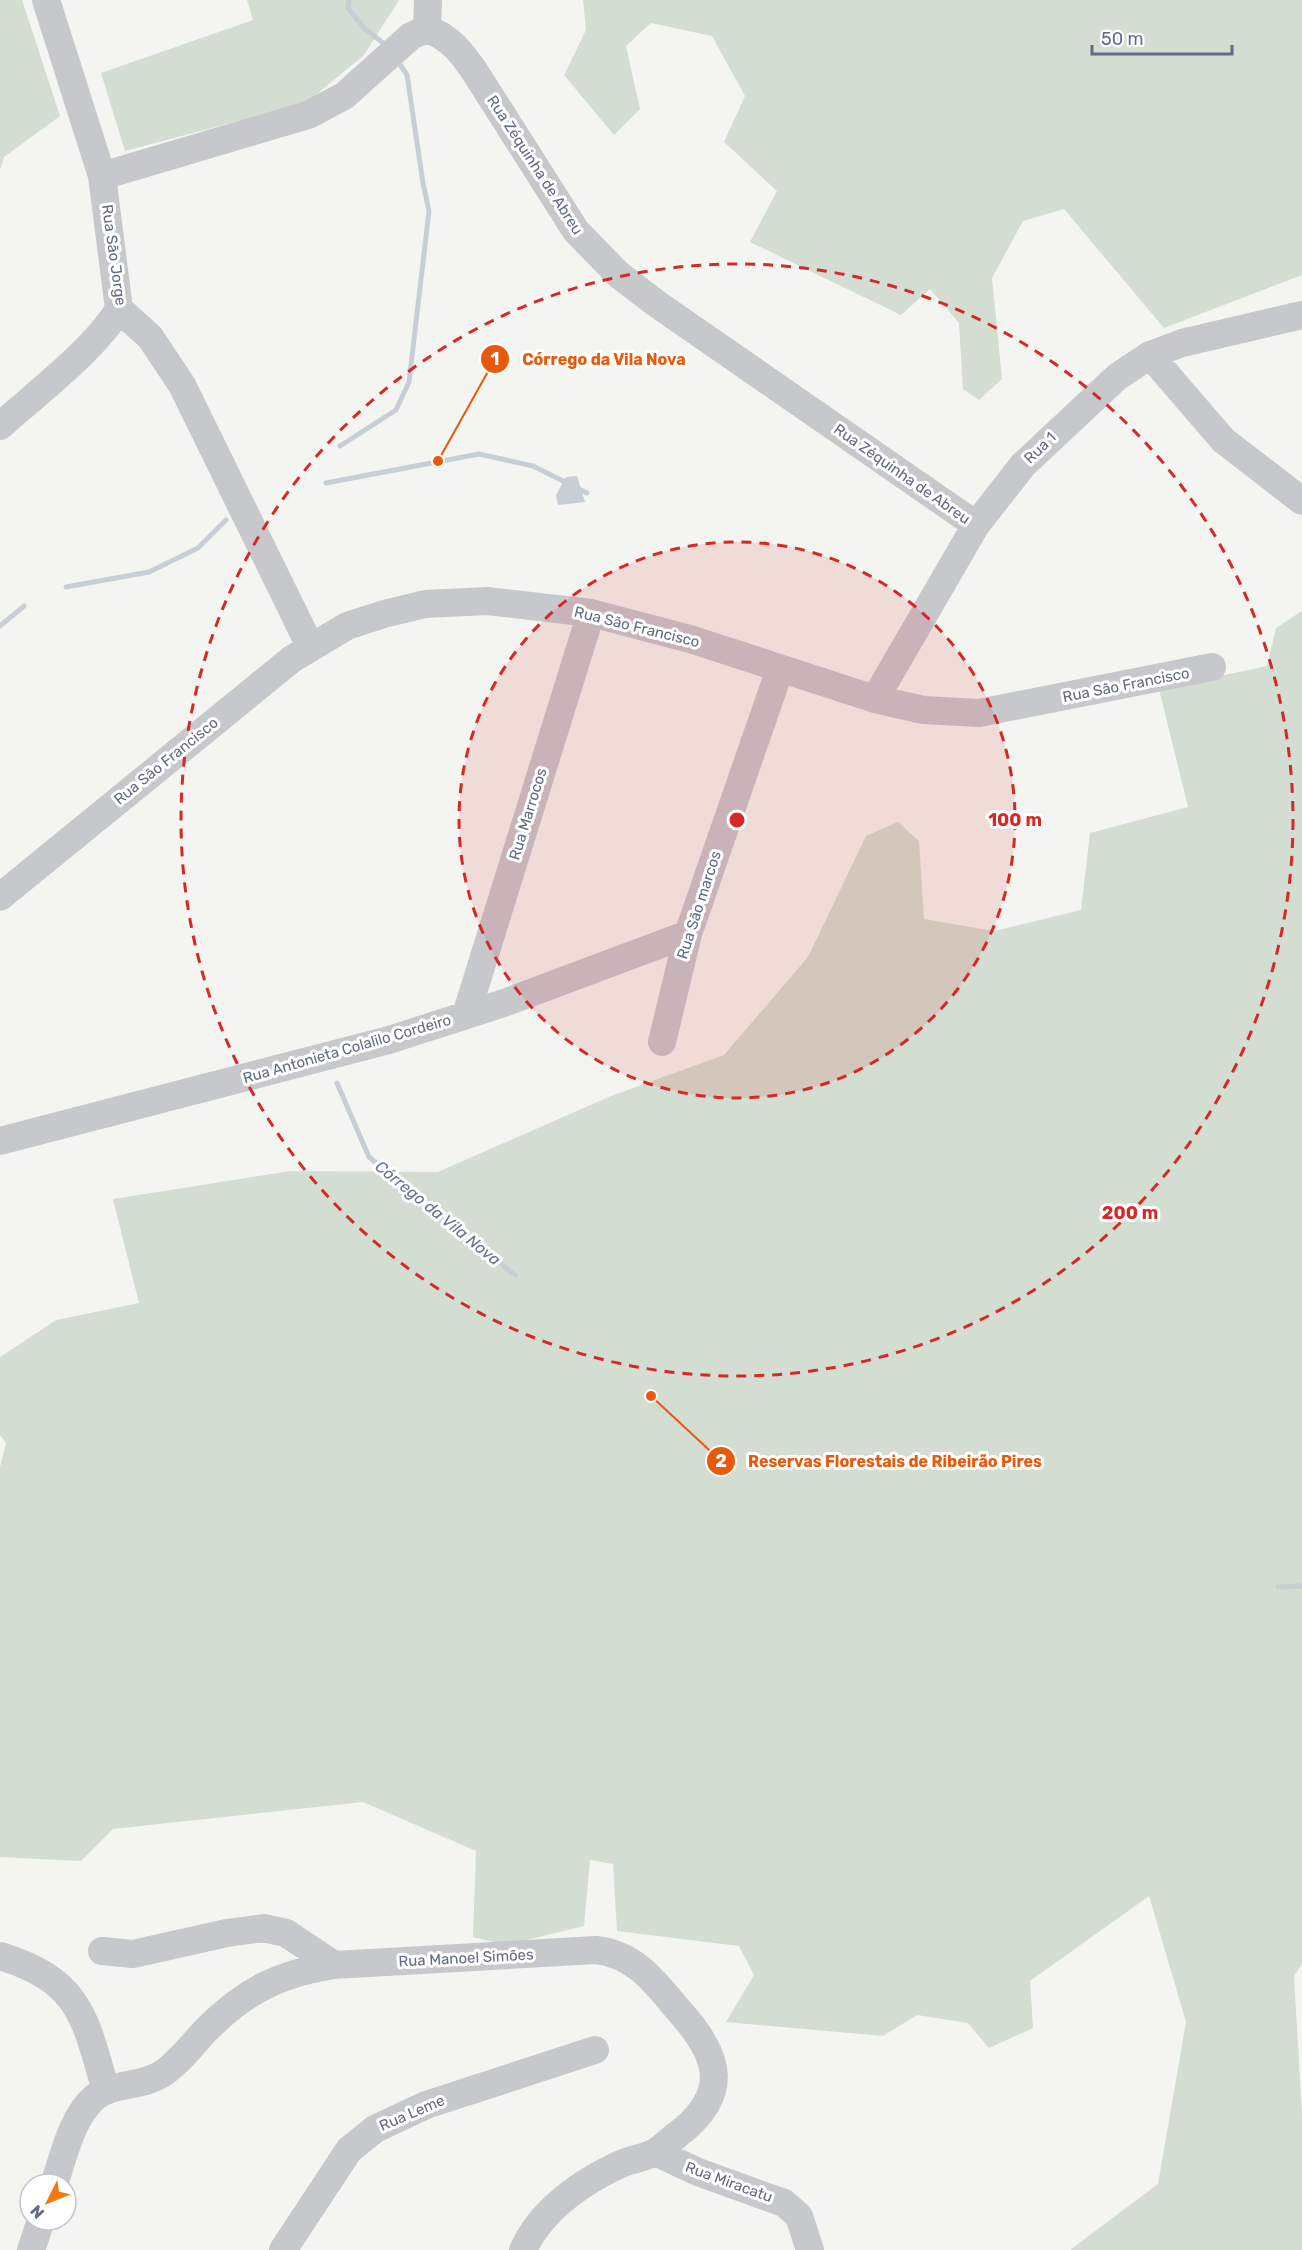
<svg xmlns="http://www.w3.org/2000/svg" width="1302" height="2250" viewBox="0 0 1302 2250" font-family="Rubik,sans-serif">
<rect width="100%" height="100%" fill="#f4f5f0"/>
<path fill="#d3ddd1" d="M0,0H22L60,116L4,157L0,170Z
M247,0H399L364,55L306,103L125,151L101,73L253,20Z
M583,0H1302V275L1164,328L1064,209L1023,221L992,278L1002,379L979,400L963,389L959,323L930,289L901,315L750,242L777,191L724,142L745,96L712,36L651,23L626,46L640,109L614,135L564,75L586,30Z
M1302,611V1964L1294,1976L1302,2115V2250H1070L1158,2184L1186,2022L1149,1896L1030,1981L1033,2028L989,2048L968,2023L917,2015L883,2036L726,2022L754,1975L739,1946L617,1931L613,1864L590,1860L584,1926L506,1945L473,1937L476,1851L363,1802L113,1829L81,1861L0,1857V1467L6,1443L0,1435V1357L56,1320L139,1303L113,1199L290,1171L438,1172L611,1096L724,1055L808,957L866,836L898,822L919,841L924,919L994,931L1081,910L1090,833L1188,807L1159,689L1267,666L1276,628Z"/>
<path fill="#c8ced5" d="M577,476L585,502L558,505L556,495L566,477Z"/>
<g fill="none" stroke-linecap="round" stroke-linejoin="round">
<path stroke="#c8ced5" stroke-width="5" d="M349,0L348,8L364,28L382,42
M340,446L396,410L409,382L429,211L423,183L407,75L401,66
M326,483L479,454L533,466L587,493
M66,587L149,572L198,548L226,520
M0,626L24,606
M337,1083L369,1157L515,1275
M1278,1587L1302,1586"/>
<path stroke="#c6c8cc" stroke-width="28" d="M46,0L102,176L119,309L150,337L182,385L310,646
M427,29L428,0
M102,176L308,115L344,96L411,36L427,29C450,37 462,53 475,72L576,231L619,275L657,304L976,525
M1150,355L1223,440L1302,501
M0,426C36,394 95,349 119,309
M875,699L976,525L1023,465L1117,377L1150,355L1182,343L1302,315
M0,897L292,659L347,626L384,614L425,604L487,601L591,613L690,639L875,699L923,710L979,713L1212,667
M466,1015L591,613
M662,1042L688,934L780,669
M0,1141L389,1040L504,1003L688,934
M102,1951L133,1954L227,1933L264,1928L286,1933L334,1965
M0,1956C81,1981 85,2018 106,2091
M655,2152L698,2172L784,2203L799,2216L810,2250
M54,2184C64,2156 71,2118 95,2097C112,2083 140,2087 160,2075C177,2065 192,2045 206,2030C246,1990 279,1974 334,1965L596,1950C637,1955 655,1983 681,2013C722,2059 729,2095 677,2135C670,2140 663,2148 655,2152C645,2158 632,2159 621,2164C611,2168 601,2174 592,2179C564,2196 537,2219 523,2250
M31,2250L41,2220
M283,2250L349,2150L375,2129L426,2105L595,2050"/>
</g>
<circle cx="737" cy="820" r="278" fill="#d62828" fill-opacity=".12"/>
<g fill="none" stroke="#d62828" stroke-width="3" stroke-dasharray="10 8">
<circle cx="737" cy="820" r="278"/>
<circle cx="737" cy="820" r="556"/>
</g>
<g text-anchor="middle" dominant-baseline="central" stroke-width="6" stroke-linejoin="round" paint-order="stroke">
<g font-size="15" fill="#606c84" stroke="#fff">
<text transform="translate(535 165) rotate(57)">Rua Zéquinha de Abreu</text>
<text transform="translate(114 255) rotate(82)">Rua São Jorge</text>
<text transform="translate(1040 448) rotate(-44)">Rua 1</text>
<text transform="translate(902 474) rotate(35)">Rua Zéquinha de Abreu</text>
<text transform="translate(637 627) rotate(14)">Rua São Francisco</text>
<text transform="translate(1126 685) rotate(-11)">Rua São Francisco</text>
<text transform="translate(166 761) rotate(-39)">Rua São Francisco</text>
<text transform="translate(528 814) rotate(-73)">Rua Marrocos</text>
<text transform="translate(699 905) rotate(-72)">Rua São marcos</text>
<text transform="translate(347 1049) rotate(-16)">Rua Antonieta Colalilo Cordeiro</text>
<text transform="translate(466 1958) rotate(-3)">Rua Manoel Simões</text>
<text transform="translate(412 2113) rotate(-23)">Rua Leme</text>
<text transform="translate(729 2182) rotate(20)">Rua Miracatu</text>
</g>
<g font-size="16" font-style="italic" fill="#607489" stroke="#fff">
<text transform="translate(438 1213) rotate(39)">Córrego da Vila Nova</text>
</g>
</g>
<circle cx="737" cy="820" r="9" fill="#d62828" stroke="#fff" stroke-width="3"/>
<g font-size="18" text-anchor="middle" font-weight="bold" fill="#d62828" stroke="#fff" stroke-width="6" stroke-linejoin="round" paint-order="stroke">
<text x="1015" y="826">100 m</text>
<text x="1130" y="1219">200 m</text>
</g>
<path fill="none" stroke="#e8590c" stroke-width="2" d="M438 461L495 359M651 1396L721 1461"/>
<g fill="#e8590c" stroke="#fff" stroke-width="2">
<circle cx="438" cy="461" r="6"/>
<circle cx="651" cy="1396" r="6"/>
<circle cx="495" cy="359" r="15"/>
<circle cx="721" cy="1461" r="15"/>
</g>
<g font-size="18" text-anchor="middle" font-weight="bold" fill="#fff">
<text x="495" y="365">1</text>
<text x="721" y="1467">2</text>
</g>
<g font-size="16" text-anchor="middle" font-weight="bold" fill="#e8590c" stroke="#fff" stroke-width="6" stroke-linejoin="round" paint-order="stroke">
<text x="604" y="365">Córrego da Vila Nova</text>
<text x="895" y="1467">Reservas Florestais de Ribeirão Pires</text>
</g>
<g transform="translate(48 2202) rotate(227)"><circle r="28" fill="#ffffff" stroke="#bfc4ce" stroke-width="1.5"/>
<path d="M0-4.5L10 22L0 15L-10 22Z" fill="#f57910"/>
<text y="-9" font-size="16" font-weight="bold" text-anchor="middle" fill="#606c84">N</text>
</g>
<path d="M1092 45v9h140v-9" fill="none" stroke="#606c84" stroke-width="3"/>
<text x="1101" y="45" font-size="18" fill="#606c84" stroke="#ffffff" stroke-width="4.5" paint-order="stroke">50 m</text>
</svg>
